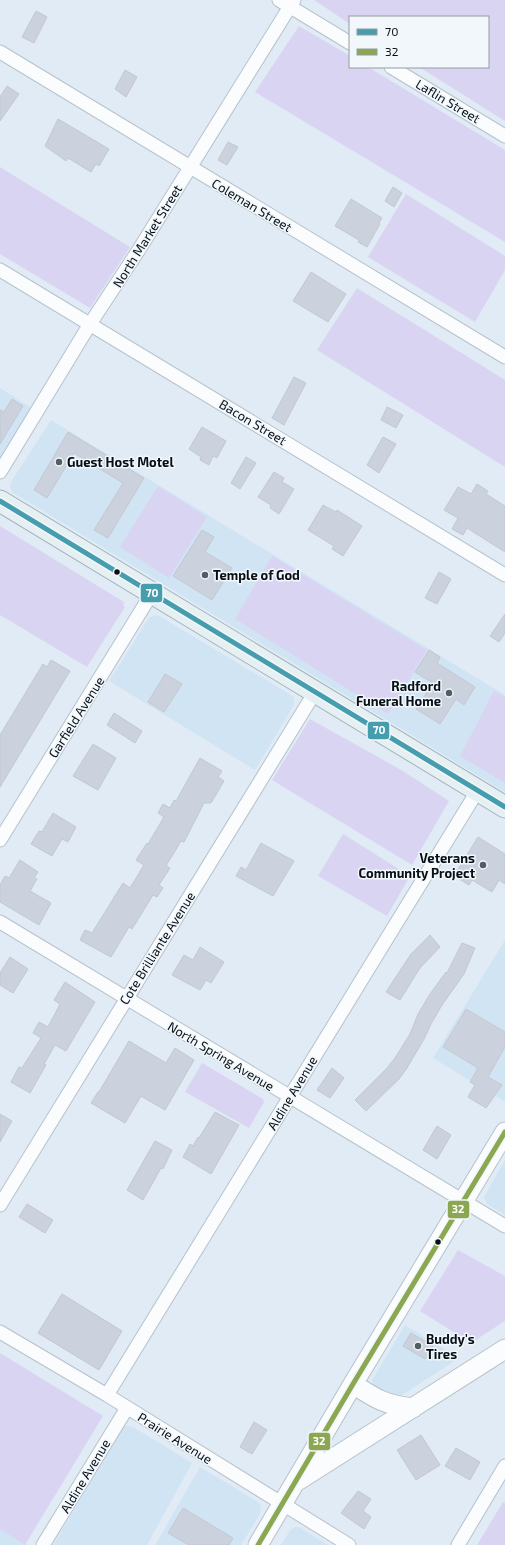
<svg xmlns="http://www.w3.org/2000/svg" width="505" height="1545" viewBox="0 0 505 1545" font-family="'Exo 2',sans-serif">
<rect width="100%" height="100%" fill="#e0ebf5"/>
<path fill="#d0e4f4" d="M0,388L31,408L0,458Z
M51,420L505,695V792L12,492L10,486L11,482Z
M155,615L159,616L291,695L294,698V705L255,770L109,681L149,618Z
M505,940V1102L433,1058Z
M505,1160V1215L487,1204L484,1197Z
M405,1325L459,1358L396,1399L375,1388L372,1380Z
M126,1426L133,1427L192,1463L147,1545H53L123,1428Z
M200,1467L258,1502L261,1506L260,1514L241,1545H155Z
M0,1527L27,1545H0Z
M295,1527H299L328,1545H281L290,1530Z"/>
<path fill="#dad4f3" d="M314,0H505V121L419,67H488V17H350V24Z
M299,26L350,56V67H368L505,150V242L255,92Z
M0,167L130,247L90,308L0,254Z
M406,194L505,256V270L475,322L368,257Z
M357,288L505,380V467L317,350Z
M158,486L207,517L169,578L120,547Z
M0,526L124,602L123,605L125,607L87,667L0,615Z
M272,556L427,650L388,714L235,619Z
M494,691L505,697V783L460,756Z
M310,719L403,771L449,801L412,865L272,780Z
M343,834L410,876L387,916L318,876Z
M202,1063L263,1099L264,1102L249,1128L185,1092Z
M458,1250L505,1276V1321L471,1343L420,1311Z
M0,1353L103,1416L25,1545L0,1529Z
M503,1502L505,1503V1545H477Z"/>
<path fill="#cbd2dd" stroke="#c2c8d2" d="M36,11L47,17L34,43L22,37Z
M125,70L137,77L126,97L115,89Z
M7,86L19,94L0,121V97Z
M58,119L109,149L99,166L96,164L91,172L68,158L66,161L45,146Z
M228,142L238,147L227,165L218,160Z
M393,187L402,193L394,207L385,201Z
M351,199L382,218L379,223L380,224L367,247L358,242L359,240L335,226Z
M311,272L346,294L328,322L293,301Z
M294,377L306,383L284,425L272,418Z
M12,399L23,406L0,444V410L4,412Z
M387,407L403,415L396,428L381,420Z
M202,427L226,441L217,458L213,456L209,465L200,460L201,457L189,449Z
M68,432L144,478L108,538L94,530L123,483L74,453L47,498L34,490Z
M383,437L396,444L379,473L367,465Z
M246,457L256,463L240,489L231,483Z
M274,472L284,478L282,482L294,489L279,514L270,508L271,505L258,497Z
M477,484L488,491L486,494L505,506V552L467,528L463,535L452,529L458,518L444,510L458,487L471,494Z
M323,505L336,512L337,510L362,526L343,556L332,549L334,546L308,530Z
M202,530L214,537L205,552L232,568L212,600L173,576Z
M439,572L451,579L437,604L425,598Z
M505,614V633L499,642L490,636Z
M429,650L440,657L437,663L475,687L464,705L456,699L440,724L416,709L433,683L415,672Z
M51,660L70,671L0,787V735L43,664L47,667Z
M165,674L182,684L164,712L148,702Z
M114,713L142,731L135,743L107,725Z
M93,744L116,758L98,790L73,776Z
M200,758L222,771L218,777L224,781L211,803H204L184,842L181,841L166,866L170,868L159,885L163,888L157,897L153,895L132,929L129,927L111,957L80,940L85,930L92,933L123,883L130,888L144,865L136,860L147,843L148,844L164,817L158,813L163,804L170,808L174,800L176,801Z
M53,813L76,827L68,842L62,839L52,856L31,844L39,831L42,832Z
M478,837L505,854V884L499,880L492,892L472,880L469,885L454,876Z
M261,843L294,861L273,896L236,876L241,867L246,870Z
M20,860L38,872L34,878L37,879L30,891L51,903L39,925L0,902V885L5,876L9,878Z
M430,935L440,947L420,968L400,1000L386,992L411,954Z
M462,943L475,948L464,974L442,1005L431,1024L424,1039L407,1068L399,1079L366,1111L355,1100L387,1068L395,1058L410,1034L418,1014L430,994L446,972L447,973Z
M200,947L224,962L211,983L206,980L200,990L172,975L184,955L193,960Z
M10,957L28,969L13,993L0,985V973Z
M65,982L95,1002L66,1051L55,1045L44,1064L46,1065L30,1093L11,1082L19,1067L22,1068L41,1038L33,1033L39,1022L48,1027L60,1004L54,1000Z
M466,1009L505,1032V1047L488,1077L502,1085L486,1108L468,1097L475,1085L470,1082L478,1068L443,1047Z
M129,1041L166,1063L175,1048L194,1060L165,1110L141,1096L125,1123L91,1103L98,1092H99Z
M332,1068L344,1078L330,1098L317,1090Z
M215,1112L239,1125L211,1174L183,1157L190,1144L193,1146L198,1137L199,1138Z
M0,1114L12,1121L0,1142Z
M437,1126L451,1135L437,1159L423,1150Z
M155,1141L172,1150L163,1169L161,1168L143,1200L127,1190Z
M27,1204L53,1220L45,1233L19,1217Z
M62,1294L122,1331L99,1370L38,1333Z
M411,1333L433,1346L425,1359L403,1346Z
M254,1422L267,1430L252,1454L240,1447Z
M421,1435L440,1465L416,1480L397,1450Z
M456,1448L480,1462L470,1480L445,1466Z
M358,1491L371,1499L363,1511L371,1517L364,1529L341,1513Z
M183,1508L233,1538L229,1545H189L168,1533Z"/>
<g fill="none" stroke-linecap="round" stroke-linejoin="round">
<defs>
<path id="minor" d="M279,0L350,43
M0,52L505,357
M391,67L505,136
M0,270L505,575
M0,472L90,324L140,248L294,0
M0,840L152,593
M0,922L505,1226
M0,1205L315,692
M0,1332L107,1395L349,1545
M107,1395L478,790
M43,1545L127,1408
M458,1545L505,1466"/>
<path id="secondary" d="M353,1384C376,1399 385,1405 413,1408
M299,1480L505,1349
M258,1545L353,1384L505,1132"/>
<path id="primary" d="M0,501L505,807"/>
</defs>
<use href="#minor" stroke="#b7c1ca" stroke-width="15"/>
<use href="#secondary" stroke="#b7c1ca" stroke-width="21"/>
<use href="#primary" stroke="#9fb3bb" stroke-width="23"/>
<use href="#minor" stroke="#fafcfe" stroke-width="13"/>
<use href="#secondary" stroke="#fafcfe" stroke-width="19"/>
<use href="#primary" stroke="#e6f0f2" stroke-width="21"/>
<defs>
<path id="bus-1" d="M0,501L505,807"/>
<path id="bus-2" d="M258,1545L353,1384L505,1132"/>
</defs>
<use href="#bus-1" stroke="#f2f7fb" stroke-width="8"/>
<use href="#bus-2" stroke="#f2f7fb" stroke-width="8"/>
<use href="#bus-1" stroke="#469dad" stroke-width="5"/>
<use href="#bus-2" stroke="#8ca751" stroke-width="5"/>
</g>
<g fill="#535d65" stroke="#f2f7fb" stroke-width="1.5">
<circle cx="59" cy="462" r="4"/>
<circle cx="205" cy="575" r="4"/>
<circle cx="449" cy="693" r="4"/>
<circle cx="483" cy="865" r="4"/>
<circle cx="418" cy="1346" r="4"/>
</g>
<g fill="#071017" stroke="#f2f7fb" stroke-width="1.5">
<circle cx="117" cy="572" r="3.5"/>
<circle cx="438" cy="1242" r="3.5"/>
</g>
<g text-anchor="middle" dominant-baseline="central" stroke-width="3" stroke-linejoin="round" paint-order="stroke">
<g font-size="13" fill="#071017" stroke="#f2f7fb">
<text transform="translate(448 101) rotate(31)">Laflin Street</text>
<text transform="translate(252 205) rotate(31)">Coleman Street</text>
<text transform="translate(147 236) rotate(-58)">North Market Street</text>
<text transform="translate(253 422) rotate(31)">Bacon Street</text>
<text transform="translate(76 717) rotate(-58)">Garfield Avenue</text>
<text transform="translate(157 948) rotate(-58)">Cote Brilliante Avenue</text>
<text transform="translate(221 1056) rotate(31)">North Spring Avenue</text>
<text transform="translate(292 1093) rotate(-59)">Aldine Avenue</text>
<text transform="translate(175 1438) rotate(32)">Prairie Avenue</text>
<text transform="translate(85 1476) rotate(-59)">Aldine Avenue</text>
</g>
<g font-size="13" font-weight="bold" fill="#071017" stroke="#f2f7fb" text-anchor="start">
<text x="67" y="462">Guest Host Motel</text>
<text x="213" y="575">Temple of God</text>
<text x="441" y="686" text-anchor="end">Radford<tspan x="441" dy="15">Funeral Home</tspan></text>
<text x="475" y="858" text-anchor="end">Veterans<tspan x="475" dy="15">Community Project</tspan></text>
<text x="426" y="1339">Buddy's<tspan x="426" dy="15">Tires</tspan></text>
</g>
</g>
<g stroke="#f2f7fb" stroke-width="1.5">
<rect x="140" y="583" width="23" height="20" rx="4" fill="#469dad"/>
<rect x="367" y="721" width="23" height="19" rx="4" fill="#469dad"/>
<rect x="447" y="1200" width="23" height="19" rx="4" fill="#8ca751"/>
<rect x="308" y="1432" width="23" height="19" rx="4" fill="#8ca751"/>
</g>
<g font-size="11" text-anchor="middle" font-weight="bold" fill="#fff">
<text x="152" y="597">70</text>
<text x="379" y="734">70</text>
<text x="458" y="1213">32</text>
<text x="319" y="1445">32</text>
</g>
<rect x="349" y="16" width="140" height="52" fill="#f2f7fb" stroke="#949ba0"/>
<rect x="357" y="29" width="20" height="6" fill="#469dad" stroke="#949ba0"/>
<text x="385" y="36" font-size="12" fill="#071017">70</text>
<rect x="357" y="49" width="20" height="6" fill="#8ca751" stroke="#949ba0"/>
<text x="385" y="56" font-size="12" fill="#071017">32</text>
</svg>
